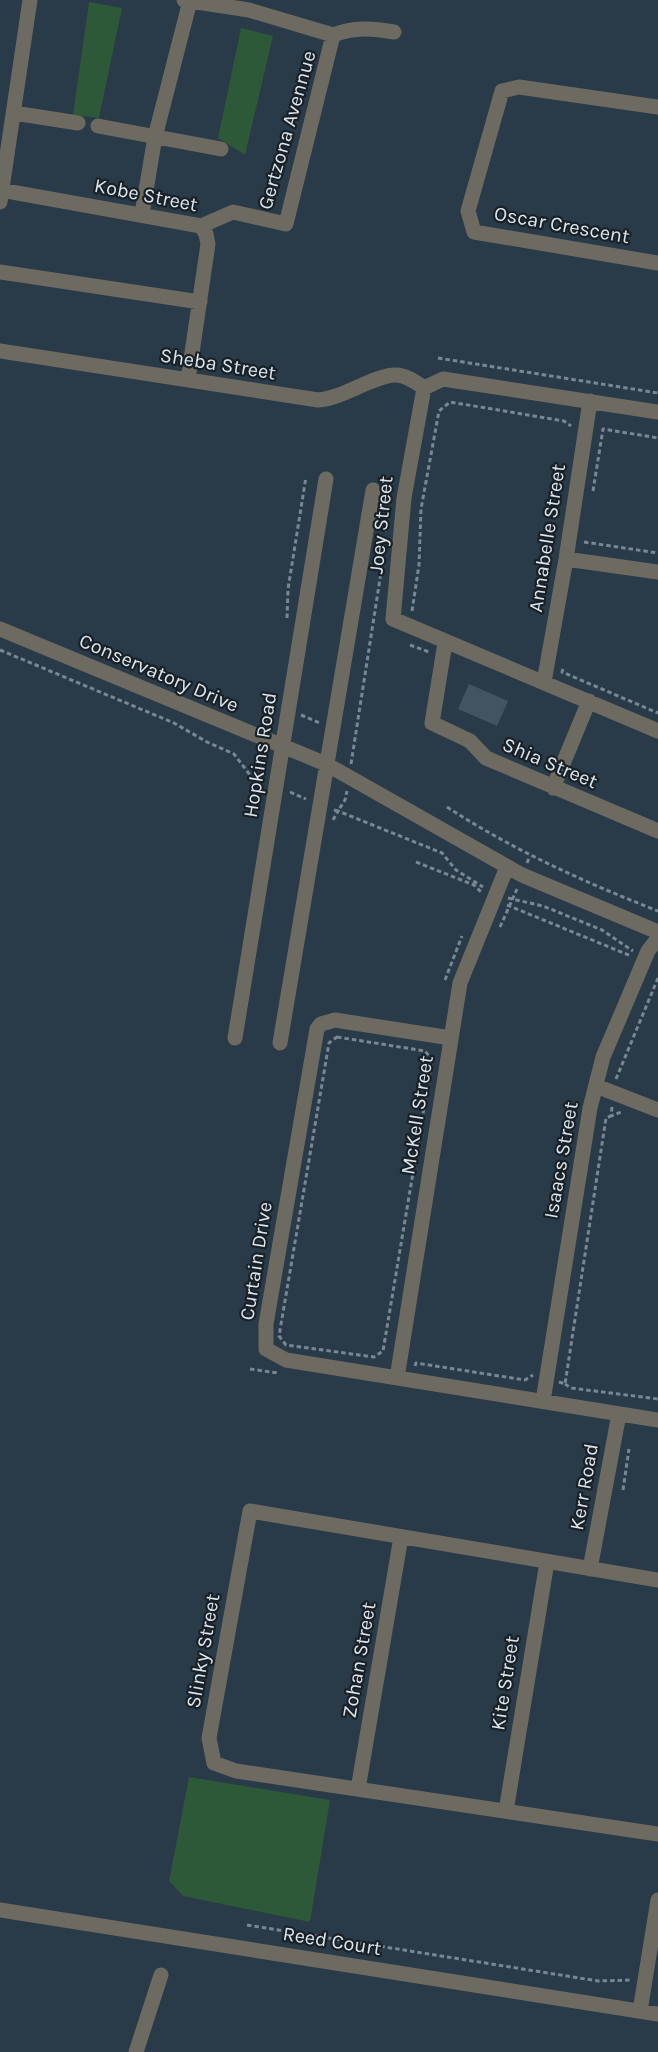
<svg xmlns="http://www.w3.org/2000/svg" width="658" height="2052" viewBox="0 0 658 2052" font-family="Karla,sans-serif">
<rect width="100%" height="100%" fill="#293a48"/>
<path fill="#2d5938" d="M89,2L122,8L99,118L73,115Z
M241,28L273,36L245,155L218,138Z
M189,1777L330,1800L310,1922L183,1896L169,1881Z"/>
<path fill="#425462" d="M469,684L508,701L497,726L458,709Z"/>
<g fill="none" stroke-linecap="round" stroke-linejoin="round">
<path stroke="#798793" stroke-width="3" stroke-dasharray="4.5 3" stroke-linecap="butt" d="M438,358L658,393
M593,491L603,429L658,438
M385,532V515
M584,542L658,553
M412,611L419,565L421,509L439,411L450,402L564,421L571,426
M287,618L288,589L306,477
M410,645L429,652
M0,650L174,723L207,742L234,754L250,775L264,781
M563,669L562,672L658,713
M301,715L320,723
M265,723L267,711L275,705
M351,764L382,566
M255,776L260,751
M290,792L306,799
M447,807C513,850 584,882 658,911
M334,810L338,811L345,800L347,791
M333,820L338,811L442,853L456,870L483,887
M416,862L474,885L482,893
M527,863L530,856
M508,898L543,906L602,930L633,951
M507,905L631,956
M500,927L517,889
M445,980L462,936
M337,1037L425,1051L432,1060L383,1351L374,1357L286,1345L279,1336L329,1043Z
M616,1079L658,978
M612,1107L611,1116L621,1112
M415,1366L416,1363L525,1380L533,1375
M250,1369L278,1373
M559,1382L565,1384L606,1118L611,1116
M565,1384L571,1388L658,1399
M623,1490L629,1449
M247,1925L598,1981L632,1980"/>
<path stroke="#6d6a61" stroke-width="15" d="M184,0L249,10L333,35L286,224L233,212L201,226
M333,35C355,27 371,28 394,32
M658,107L519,87L502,91L468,211L474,232L658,263
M14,113L78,123
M98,126L221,149
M0,190L201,226L206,234L208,244L188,380
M0,202L30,0
M142,214L155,137L190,1
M0,272L200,302
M0,351L318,400C344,398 370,377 394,375C405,374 416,382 424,388
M658,412L443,379L424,388L404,498L393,619L658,731
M566,559L658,572
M0,629L326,764L522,875L658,932
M445,643L432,723L470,741L486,758L658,831
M544,682L566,559L590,401
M553,788L589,701
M235,1038L326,479
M451,1038L335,1020L321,1024L317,1029L266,1324V1349L286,1360L658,1420
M280,1043L373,490
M596,1086L658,1110
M397,1378L460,983L507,867
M543,1401L590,1108L603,1057L648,951L658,938
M590,1569L619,1414
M658,1580L250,1511L209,1738L214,1763L236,1771L658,1834
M358,1789L401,1537
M506,1811L547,1562
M0,1910L658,2014
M640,2011L658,1900
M136,2052L161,1975"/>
</g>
<g text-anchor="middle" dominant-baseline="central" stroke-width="4.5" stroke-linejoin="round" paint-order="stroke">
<g font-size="20" fill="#dce6ef" stroke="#192026">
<text transform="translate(287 130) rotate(-74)">Gertzona Avennue</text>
<text transform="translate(146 195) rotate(11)">Kobe Street</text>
<text transform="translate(562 225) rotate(10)">Oscar Crescent</text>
<text transform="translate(218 364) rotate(9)">Sheba Street</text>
<text transform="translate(381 525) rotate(-84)">Joey Street</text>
<text transform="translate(547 538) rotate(-81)">Annabelle Street</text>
<text transform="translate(159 673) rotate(23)">Conservatory Drive</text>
<text transform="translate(260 755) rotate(-81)">Hopkins Road</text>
<text transform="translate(550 763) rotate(23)">Shia Street</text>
<text transform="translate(417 1115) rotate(-81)">McKell Street</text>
<text transform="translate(561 1160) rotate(-80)">Isaacs Street</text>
<text transform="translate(256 1261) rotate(-81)">Curtain Drive</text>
<text transform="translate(584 1487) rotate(-80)">Kerr Road</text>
<text transform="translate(203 1651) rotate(-80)">Slinky Street</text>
<text transform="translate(359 1660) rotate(-80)">Zohan Street</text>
<text transform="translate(505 1683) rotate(-81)">Kite Street</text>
<text transform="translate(332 1941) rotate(9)">Reed Court</text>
</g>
</g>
</svg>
